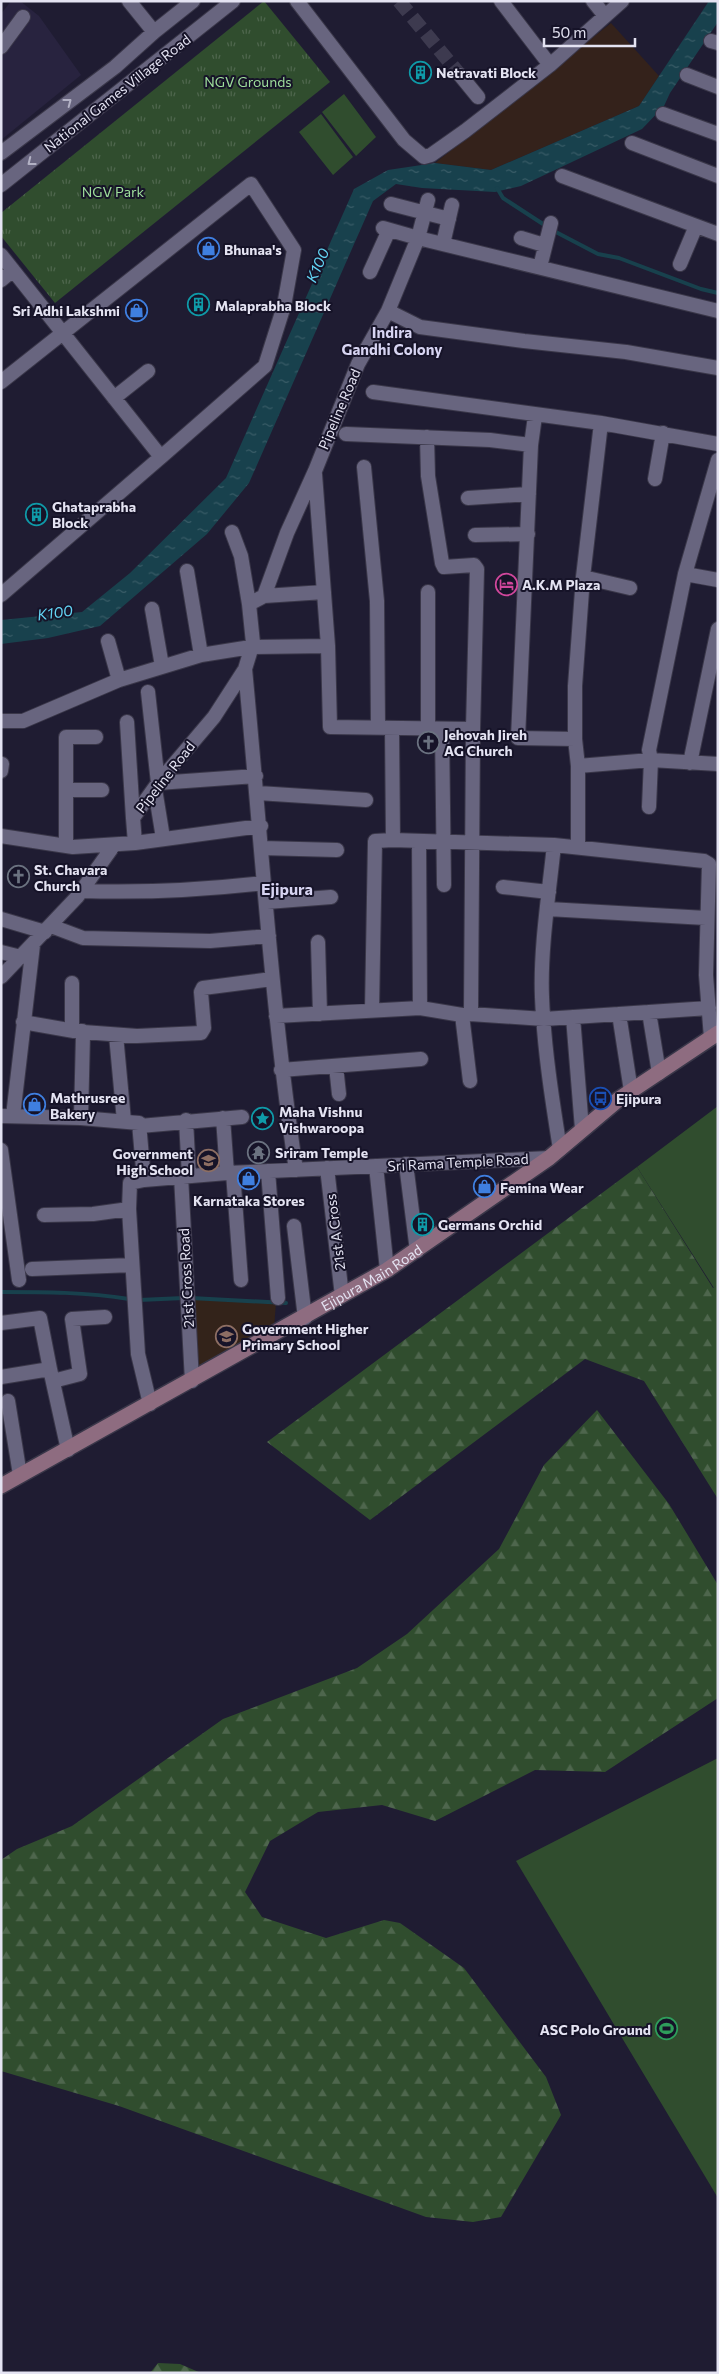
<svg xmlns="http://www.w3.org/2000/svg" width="719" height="2374" viewBox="0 0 719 2374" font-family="Commissioner,sans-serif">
<defs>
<pattern id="forest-firs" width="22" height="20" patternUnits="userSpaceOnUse" patternTransform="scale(1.25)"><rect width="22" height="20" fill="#304d2e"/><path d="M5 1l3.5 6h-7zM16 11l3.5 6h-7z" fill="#4e664d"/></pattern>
<pattern id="park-tufts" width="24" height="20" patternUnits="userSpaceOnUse" patternTransform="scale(1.25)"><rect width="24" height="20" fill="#304d2e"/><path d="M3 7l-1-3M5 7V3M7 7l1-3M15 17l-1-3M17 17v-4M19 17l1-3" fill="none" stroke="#4e664d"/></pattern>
<pattern id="water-ripples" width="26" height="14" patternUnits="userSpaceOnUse" patternTransform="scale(1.25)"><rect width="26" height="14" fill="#18414d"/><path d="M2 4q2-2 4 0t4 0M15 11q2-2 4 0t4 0" fill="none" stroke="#395c67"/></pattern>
</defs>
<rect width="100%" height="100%" fill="#1f1c32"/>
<path fill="#28233f" d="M11,1H20L39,16L81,75L1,140V14Z"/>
<path fill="#34221b" d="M611,23L659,76L639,106L491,170L435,163Z"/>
<path fill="#33231a" d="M210,1299L276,1303L274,1328L197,1368L191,1300Z"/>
<path fill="#304d2e" d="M344,94L376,137L356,156L322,112Z
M321,114L353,157L333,175L299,132Z
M718,1106V1285L714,1288L637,1167Z
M718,1758V2198L516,1861Z"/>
<path fill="url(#forest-firs)" d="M637,1167L713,1288L718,1285V1499L644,1381L585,1359L370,1520L267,1442Z
M597,1410L669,1504L718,1585V1698L605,1772L535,1770L435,1821L382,1805L318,1812L270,1841L245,1892L262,1917L326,1938L384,1920L400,1923L464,1968L546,2077L561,2115L501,2217L473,2222L426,2217L119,2106L1,2071V1860L17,1849L72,1826L223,1719L357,1668L407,1634L499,1549L544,1465Z
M158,2363L180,2364L201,2373H150Z"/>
<path fill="url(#park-tufts)" d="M264,1L330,82L55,303L1,236V213Z"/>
<path fill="url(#water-ripples)" d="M709,1H718V22L670,93L664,106L642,129L521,186L495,192L422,188L396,184L373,201L249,483L207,534L100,626L48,638L1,644V620L82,612L130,573L226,478L354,189L388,170L435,163L491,170L639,106Z"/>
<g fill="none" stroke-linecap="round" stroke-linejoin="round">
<path stroke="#18414d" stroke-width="4" d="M497,188L503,198L546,226
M552,230L598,254L619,258L701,289L718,293
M1,1292C44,1292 86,1292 129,1299
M191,1298L286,1303
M139,1300L184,1298"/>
<path stroke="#3d3a4f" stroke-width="14" stroke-dasharray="14 7" stroke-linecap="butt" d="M399,1L460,75"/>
<defs>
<path id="street" d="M129,1L154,32
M297,1L404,140L424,157L431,155L465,131L550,65L622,1
M501,1L550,65
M593,1L605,16
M711,41L718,43
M1,47L23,17
M460,75L478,97
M687,75L718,87
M663,114L718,134
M632,143L718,176
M1,153L115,67L154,32L193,1
M562,176L718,234
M1,185L233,1
M391,204L449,219
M383,228L418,238L428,200
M521,238L544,245
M443,244L452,205
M1,255L161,457L1,595
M680,264L696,226
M540,267L551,223
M370,272L389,230
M1,280L13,270
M388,311L420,327L524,341L626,352L718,368
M1,382L251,184L294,250L284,306L265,366L161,457
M373,392L601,423L718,444
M114,398L148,371
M535,416L531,445L518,738L575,739
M346,434L490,440L531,445
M364,467L377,601L378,727
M315,474L328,646L330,727L473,729L477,569L474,565L444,567L442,563L428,476L427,437
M655,479L663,433
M468,498L529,494
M232,532L241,556L249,604
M475,535L528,534
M187,571L201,655
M685,574L718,580
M583,577L630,588
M264,596L324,592
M152,609L162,666
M108,641L119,680
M245,669C261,836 271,1004 296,1170
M148,692L158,783L256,776
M1,721H23L119,680L201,655L251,647L328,646
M127,722L133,818
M392,728L393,840
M428,728V592
M442,729L444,885
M690,763L718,629
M578,766L651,760L718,764
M1,771L2,764
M155,789L163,838
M66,790H102
M258,793L366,800
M649,807L651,760L649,750L685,574L718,460
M1,836L73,847L135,843L261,826
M135,843L133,818L158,783L214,717L245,669L253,643L249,604L264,596L287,533L315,471L358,364L388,311L418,238L718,311
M554,845C549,893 540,950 542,997C544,1048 552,1099 560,1149
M66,846V737H96
M578,847V766L575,739V686L583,577L601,423
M262,848L337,850
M503,887L549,892
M82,891C144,893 203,890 264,883
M267,902L331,897
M548,909L706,918
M1,919L45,932
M51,926L83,938L210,941L269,936
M318,942L320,1014
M1,952L21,957
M1,977L77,897L114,845
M72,983V1027L74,1031H82L83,1034L81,1118
M420,1008L462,1015L470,1014L471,1011L473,729
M372,1010L375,841L393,840L554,845L704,861L709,864L706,975L711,1038
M649,1012L659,1073
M470,1014L544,1019L709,1008
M619,1014L631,1091
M462,1015L470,1081
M276,1016L420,1008L419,841
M573,1017L582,1129
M23,1022L74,1031
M83,1032L137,1036L201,1033L204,1028L201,992L203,988L272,979
M116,1035L124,1121
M336,1066L339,1094
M281,1070L421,1059
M1,1116L81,1118L139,1123L144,1180L227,1173L549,1158
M13,1116L33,945
M223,1118L227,1173
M186,1120L189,1176
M140,1126L242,1117
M1,1150L19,1280
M406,1164L417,1251
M376,1166L387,1270
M327,1168L342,1296
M268,1171L278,1298
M233,1173L241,1280
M181,1176L192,1381
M129,1209L130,1183L144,1180
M44,1215L93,1214L129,1209L138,1354L150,1404
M294,1226L305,1318
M32,1269L132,1265
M1,1323L40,1318L50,1369
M1,1377L50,1369L68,1450
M53,1381L80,1374L72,1319L105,1317
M8,1401L20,1475"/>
<g id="secondary">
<path id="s1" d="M1,1486L387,1270L549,1158L619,1099L718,1033"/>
</g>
</defs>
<use href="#street" stroke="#3a3749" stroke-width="16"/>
<use href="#secondary" stroke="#3a3749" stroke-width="18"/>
<use href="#street" stroke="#68657f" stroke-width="14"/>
<use href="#secondary" stroke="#8e6c80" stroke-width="15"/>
</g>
<defs><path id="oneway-chevron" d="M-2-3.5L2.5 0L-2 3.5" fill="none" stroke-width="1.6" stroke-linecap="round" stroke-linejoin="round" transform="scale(1.25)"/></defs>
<g stroke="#b2b1c4">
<use href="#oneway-chevron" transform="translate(68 102) rotate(-37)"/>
<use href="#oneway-chevron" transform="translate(31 162) rotate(142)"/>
</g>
<defs>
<symbol id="building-ring" viewBox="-11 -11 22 22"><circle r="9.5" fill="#161328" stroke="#0f9aa8" stroke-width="1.5"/><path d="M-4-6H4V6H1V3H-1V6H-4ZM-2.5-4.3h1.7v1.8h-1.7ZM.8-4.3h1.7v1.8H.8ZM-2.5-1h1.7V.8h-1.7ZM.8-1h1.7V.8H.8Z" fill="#0f9aa8"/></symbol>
<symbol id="shop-ring" viewBox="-11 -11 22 22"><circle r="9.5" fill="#161328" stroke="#3f7fe0" stroke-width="1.5"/><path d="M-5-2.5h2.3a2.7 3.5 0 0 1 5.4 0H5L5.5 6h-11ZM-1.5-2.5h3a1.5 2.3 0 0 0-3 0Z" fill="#3f7fe0"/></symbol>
<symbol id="hotel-ring" viewBox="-11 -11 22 22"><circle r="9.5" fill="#161328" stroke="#d1479c" stroke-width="1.5"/><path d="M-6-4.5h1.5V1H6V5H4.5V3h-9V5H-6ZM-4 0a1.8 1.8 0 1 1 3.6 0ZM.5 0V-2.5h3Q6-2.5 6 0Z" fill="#d1479c"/></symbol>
<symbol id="church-ring" viewBox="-11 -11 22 22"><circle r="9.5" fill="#161328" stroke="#6b7280" stroke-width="1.5"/><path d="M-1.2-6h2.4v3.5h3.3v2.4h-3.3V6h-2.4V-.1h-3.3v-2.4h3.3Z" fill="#6b7280"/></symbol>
<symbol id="bus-ring" viewBox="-11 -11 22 22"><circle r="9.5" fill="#161328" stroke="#1a4fb4" stroke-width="1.5"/><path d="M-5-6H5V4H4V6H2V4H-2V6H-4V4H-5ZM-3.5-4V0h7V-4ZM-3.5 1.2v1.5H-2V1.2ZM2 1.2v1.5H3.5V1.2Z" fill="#1a4fb4"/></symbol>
<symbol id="sight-ring" viewBox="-11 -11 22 22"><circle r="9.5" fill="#161328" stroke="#0f9aa8" stroke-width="1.5"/><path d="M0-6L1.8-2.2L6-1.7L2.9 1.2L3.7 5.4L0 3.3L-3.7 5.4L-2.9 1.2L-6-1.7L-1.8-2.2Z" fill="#0f9aa8"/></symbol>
<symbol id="temple-ring" viewBox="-11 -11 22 22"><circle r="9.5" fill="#161328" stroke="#6b7280" stroke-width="1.5"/><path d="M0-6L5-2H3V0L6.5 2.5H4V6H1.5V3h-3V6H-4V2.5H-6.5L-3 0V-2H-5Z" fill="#6b7280"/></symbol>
<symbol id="school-ring" viewBox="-11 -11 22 22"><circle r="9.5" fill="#161328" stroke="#8d6e63" stroke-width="1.5"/><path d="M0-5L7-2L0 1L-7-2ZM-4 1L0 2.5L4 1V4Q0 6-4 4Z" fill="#8d6e63"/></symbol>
<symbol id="stadium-ring" viewBox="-11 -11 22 22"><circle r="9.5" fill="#161328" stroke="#2e9e5b" stroke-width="1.5"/><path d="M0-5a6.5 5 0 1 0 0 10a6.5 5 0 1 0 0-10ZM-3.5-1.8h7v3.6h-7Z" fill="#2e9e5b"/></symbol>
</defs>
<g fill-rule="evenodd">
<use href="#building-ring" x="408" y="60" width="25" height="25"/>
<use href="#shop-ring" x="196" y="236" width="25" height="25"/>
<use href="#building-ring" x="186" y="292" width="25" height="25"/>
<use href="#shop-ring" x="124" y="298" width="25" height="25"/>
<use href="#building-ring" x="24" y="502" width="25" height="25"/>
<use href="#hotel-ring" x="494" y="572" width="25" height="25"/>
<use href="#church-ring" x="416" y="730" width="25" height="25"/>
<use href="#church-ring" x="6" y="864" width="25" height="25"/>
<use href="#bus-ring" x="588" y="1086" width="25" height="25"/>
<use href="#shop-ring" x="22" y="1092" width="25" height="25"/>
<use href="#sight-ring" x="250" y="1106" width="25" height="25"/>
<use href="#temple-ring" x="246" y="1140" width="25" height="25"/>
<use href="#school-ring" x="196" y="1148" width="25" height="25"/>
<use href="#shop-ring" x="236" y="1166" width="25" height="25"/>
<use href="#shop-ring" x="472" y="1174" width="25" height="25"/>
<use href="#building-ring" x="410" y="1212" width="25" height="25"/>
<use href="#school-ring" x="214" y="1324" width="25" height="25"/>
<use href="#stadium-ring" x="654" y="2016" width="25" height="25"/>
</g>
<g text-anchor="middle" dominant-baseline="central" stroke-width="4" stroke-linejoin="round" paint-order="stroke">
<g font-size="14" font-weight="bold" fill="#e4e3f2" stroke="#161328" text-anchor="start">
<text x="436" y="72">Netravati Block</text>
<text x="224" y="249">Bhunaa's</text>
<text x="215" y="305">Malaprabha Block</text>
<text x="120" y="310" text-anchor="end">Sri Adhi Lakshmi</text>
<text x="52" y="506">Ghataprabha<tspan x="52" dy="16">Block</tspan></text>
<text x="522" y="584">A.K.M Plaza</text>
<text x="444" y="734">Jehovah Jireh<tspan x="444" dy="16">AG Church</tspan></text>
<text x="34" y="869">St. Chavara<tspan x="34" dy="16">Church</tspan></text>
<text x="50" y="1097">Mathrusree<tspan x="50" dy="16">Bakery</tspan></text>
<text x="616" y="1098">Ejipura</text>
<text x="279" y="1111">Maha Vishnu<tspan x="279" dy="16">Vishwaroopa</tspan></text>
<text x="275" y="1152">Sriram Temple</text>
<text x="193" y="1153" text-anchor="end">Government<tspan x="193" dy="16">High School</tspan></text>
<text x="500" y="1187">Femina Wear</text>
<text x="249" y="1200" text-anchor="middle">Karnataka Stores</text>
<text x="438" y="1224">Germans Orchid</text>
<text x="242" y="1328">Government Higher<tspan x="242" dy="16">Primary School</tspan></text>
<text x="651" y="2029" text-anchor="end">ASC Polo Ground</text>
</g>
<g font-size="14" fill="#9ede9b" stroke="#161328">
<text x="248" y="81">NGV Grounds</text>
<text x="113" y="191">NGV Park</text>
</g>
<g font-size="14" fill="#e4e3f2" stroke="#161328">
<text transform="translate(117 93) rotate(-38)">National Games Village Road</text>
<text transform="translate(339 409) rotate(-67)">Pipeline Road</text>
<text transform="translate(165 777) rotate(-52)">Pipeline Road</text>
<text transform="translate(458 1162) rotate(-3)">Sri Rama Temple Road</text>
<text transform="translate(335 1232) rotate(-97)">21st A Cross</text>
<text transform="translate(186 1278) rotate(-93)">21st Cross Road</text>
<text stroke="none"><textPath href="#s1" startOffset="425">Ejipura Main Road</textPath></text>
</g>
<g font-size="15" font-style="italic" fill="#63d4f4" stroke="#161328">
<text transform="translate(317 265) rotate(-67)">K100</text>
<text transform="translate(55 612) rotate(-8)">K100</text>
</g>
<g font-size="15" font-weight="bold" fill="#d7d4f2" stroke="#161328">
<text x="392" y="332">Indira<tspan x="392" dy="17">Gandhi Colony</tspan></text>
</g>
<g font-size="16" font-weight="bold" fill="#d7d4f2" stroke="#161328">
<text x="287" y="888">Ejipura</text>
</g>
</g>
<rect width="719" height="2374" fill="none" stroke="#e4e3f2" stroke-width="5"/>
<path d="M544 38v8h91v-8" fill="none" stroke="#e4e3f2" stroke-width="2.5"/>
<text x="552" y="38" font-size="15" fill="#e4e3f2" stroke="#161328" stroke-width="4" paint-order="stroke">50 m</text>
</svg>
